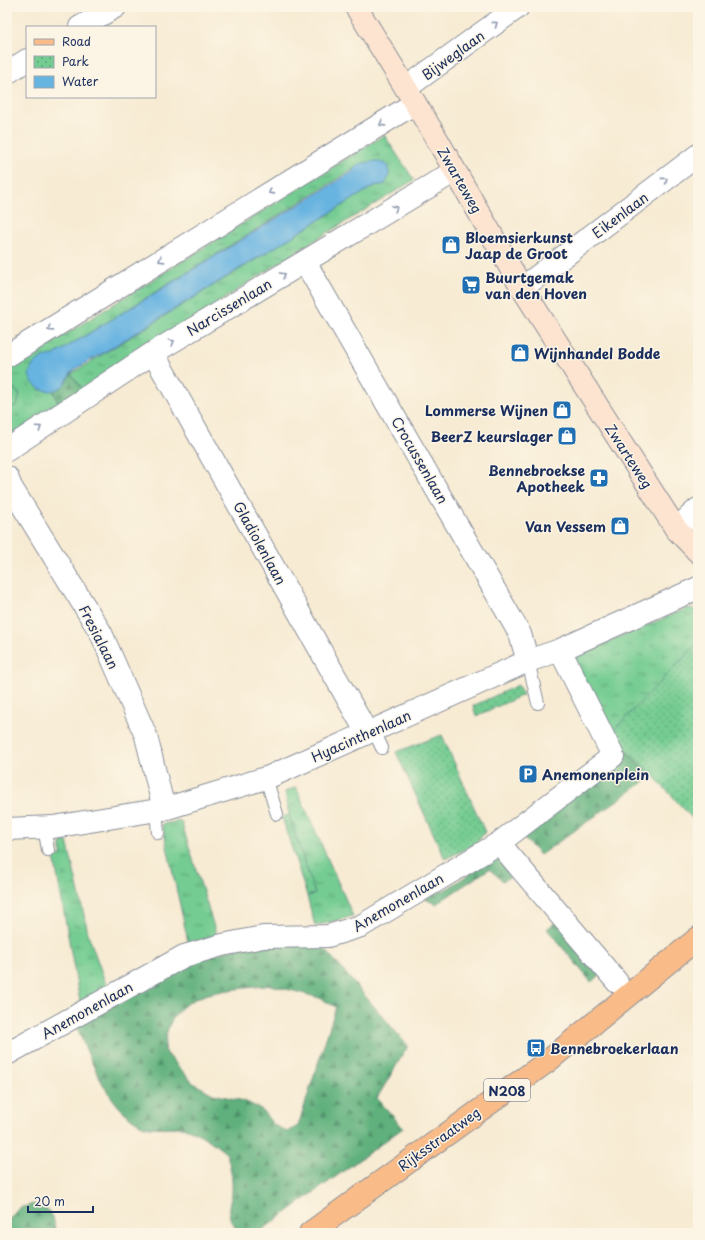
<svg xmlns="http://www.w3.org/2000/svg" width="705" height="1240" viewBox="0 0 705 1240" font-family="'Playpen Sans',sans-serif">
<defs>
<pattern id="grass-tufts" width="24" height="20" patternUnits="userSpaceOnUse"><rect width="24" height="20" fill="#74cc92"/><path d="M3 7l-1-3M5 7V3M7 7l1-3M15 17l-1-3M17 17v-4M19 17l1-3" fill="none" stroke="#5ea67a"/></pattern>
<pattern id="forest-firs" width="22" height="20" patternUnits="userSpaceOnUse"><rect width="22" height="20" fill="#5fb07c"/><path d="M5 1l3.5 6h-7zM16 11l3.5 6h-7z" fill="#4e9069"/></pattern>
<pattern id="park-dots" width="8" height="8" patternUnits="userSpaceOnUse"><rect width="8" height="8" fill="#74cc92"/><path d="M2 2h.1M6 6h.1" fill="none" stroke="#5ea67a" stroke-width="1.8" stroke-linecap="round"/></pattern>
</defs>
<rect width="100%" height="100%" fill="#fcf5e5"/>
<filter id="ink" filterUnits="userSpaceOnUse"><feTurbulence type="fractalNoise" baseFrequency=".025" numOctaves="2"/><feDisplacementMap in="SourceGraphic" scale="8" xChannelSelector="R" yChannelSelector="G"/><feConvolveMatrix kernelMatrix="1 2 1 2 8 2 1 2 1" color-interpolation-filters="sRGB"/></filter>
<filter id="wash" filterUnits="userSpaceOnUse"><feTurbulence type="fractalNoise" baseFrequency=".012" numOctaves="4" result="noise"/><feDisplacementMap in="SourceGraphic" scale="16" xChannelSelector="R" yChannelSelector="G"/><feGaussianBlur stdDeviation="0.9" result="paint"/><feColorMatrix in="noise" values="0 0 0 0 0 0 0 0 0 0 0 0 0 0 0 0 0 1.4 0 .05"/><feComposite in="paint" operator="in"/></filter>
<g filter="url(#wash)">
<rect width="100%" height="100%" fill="#f7ebd3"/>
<path fill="url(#grass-tufts)" stroke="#487e78" d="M384,135L414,180L288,257L84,391L71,374L374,186L385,184L365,162L54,355L39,390H53L60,408L13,433L7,417V408H10V385L7,386V371Z
M688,608L698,610V643L608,736L574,656Z
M296,787L353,916L315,926L307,896L315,894L289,815L285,792Z
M181,821L219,943L189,946L162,824Z
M67,841L89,937L108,990L81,1008L54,857L61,856V842Z"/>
<path fill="url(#forest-firs)" stroke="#3d706d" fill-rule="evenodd" d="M71,374L84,391L60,408L53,390L62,386Z
M608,736L621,746L652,776L540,855L519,834L618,758Z
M497,855L514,875L503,881L489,869L436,904L425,899L450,887Z
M558,920L602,974L591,982L547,929Z
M318,941L408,1046L377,1098L403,1128L258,1233H239C220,1209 234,1205 232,1182C232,1173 229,1163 227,1154C211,1141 202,1134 182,1127C173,1127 150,1129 142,1125C107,1108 90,1057 75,1024L174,967L236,948ZM271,985L320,998L336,1007L298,1126L287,1132L273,1124L261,1109L244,1101L213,1094L193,1083L164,1050C168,987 223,992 271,985Z
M34,1204L48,1210L54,1221L55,1233H7V1222L19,1208Z"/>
<path fill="url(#park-dots)" stroke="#487e78" d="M10,385L20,394L17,406L7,408V386Z
M698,643V825C670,793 641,761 608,736Z
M518,685L523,695L476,716L473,706Z
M442,735L485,832L476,844L445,859L396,752Z
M289,815L315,894L307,896L282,817Z"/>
<path fill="#68b4e1" stroke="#4272a0" d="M375,161L386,164C391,173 389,176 385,184L374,186L103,353C93,359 80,365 71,373C68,377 67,382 63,386C49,396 34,390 29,375C32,362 41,356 54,355L352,172L359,164Z"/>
</g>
<g filter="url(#ink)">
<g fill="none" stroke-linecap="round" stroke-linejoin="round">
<defs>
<path id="lane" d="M528,661L538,703
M374,731L382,748
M266,778L277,814
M156,810L158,833
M44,827L48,850"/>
<path id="street" d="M80,27L115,7
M7,73L27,60
M406,88L518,7
M305,262L520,634L528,661
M522,288L698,155
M153,353L367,733
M7,356L415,103
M7,450L153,353L455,171
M7,477L11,487L101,633L146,736L164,809
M676,529L698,509
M7,829L53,827L164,809L269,777L528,661L560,650L698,588
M499,843L617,982
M7,1054L184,956L222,945L263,937L328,936L361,926L499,843L613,756L560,650"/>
<path id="secondary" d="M356,7L434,134L522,288L676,529L698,552"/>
<path id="primary" d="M310,1233L548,1061L698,938"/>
</defs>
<use href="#lane" stroke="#898d98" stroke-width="14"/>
<use href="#street" stroke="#898d98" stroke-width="24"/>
<use href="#secondary" stroke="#898d98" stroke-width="24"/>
<use href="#primary" stroke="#898d98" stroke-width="24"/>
<use href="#lane" stroke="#fff" stroke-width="12"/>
<use href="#street" stroke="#fff" stroke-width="22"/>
<use href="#secondary" stroke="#fde4d0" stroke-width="22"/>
<use href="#primary" stroke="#f9bc89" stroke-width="22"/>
</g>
<defs><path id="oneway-chevron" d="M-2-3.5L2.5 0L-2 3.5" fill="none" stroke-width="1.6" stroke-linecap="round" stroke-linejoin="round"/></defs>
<g stroke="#8d97ae">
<use href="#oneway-chevron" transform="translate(495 24) rotate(-36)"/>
<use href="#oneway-chevron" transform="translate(382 124) rotate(148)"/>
<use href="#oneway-chevron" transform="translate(665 180) rotate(-37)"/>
<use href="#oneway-chevron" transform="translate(271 192) rotate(148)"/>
<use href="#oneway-chevron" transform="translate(395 208) rotate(-32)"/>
<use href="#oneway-chevron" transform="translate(161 260) rotate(148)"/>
<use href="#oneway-chevron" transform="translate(283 275) rotate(-31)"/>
<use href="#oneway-chevron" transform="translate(50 329) rotate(148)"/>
<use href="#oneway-chevron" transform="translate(172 342) rotate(-31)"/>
<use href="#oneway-chevron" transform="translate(39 428) rotate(-34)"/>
</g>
</g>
<defs>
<symbol id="shop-square" viewBox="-11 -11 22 22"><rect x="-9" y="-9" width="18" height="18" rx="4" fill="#1f6fb2" stroke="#fcf5e5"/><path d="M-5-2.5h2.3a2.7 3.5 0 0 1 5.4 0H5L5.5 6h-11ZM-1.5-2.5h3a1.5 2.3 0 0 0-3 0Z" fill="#fff"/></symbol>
<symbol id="supermarket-square" viewBox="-11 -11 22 22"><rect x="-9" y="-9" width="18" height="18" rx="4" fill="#1f6fb2" stroke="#fcf5e5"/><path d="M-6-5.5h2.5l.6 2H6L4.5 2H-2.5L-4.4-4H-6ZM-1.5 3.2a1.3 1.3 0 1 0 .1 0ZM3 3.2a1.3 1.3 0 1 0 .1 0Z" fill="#fff"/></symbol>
<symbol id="pharmacy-square" viewBox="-11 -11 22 22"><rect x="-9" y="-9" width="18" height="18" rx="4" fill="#1f6fb2" stroke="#fcf5e5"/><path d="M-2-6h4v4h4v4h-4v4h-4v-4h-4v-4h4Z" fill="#fff"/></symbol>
<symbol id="parking-square" viewBox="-11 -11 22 22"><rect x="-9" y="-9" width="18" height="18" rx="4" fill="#1f6fb2" stroke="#fcf5e5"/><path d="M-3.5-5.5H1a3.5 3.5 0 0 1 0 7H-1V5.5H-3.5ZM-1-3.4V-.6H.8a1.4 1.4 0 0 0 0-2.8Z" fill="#fff"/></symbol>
<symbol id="bus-square" viewBox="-11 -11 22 22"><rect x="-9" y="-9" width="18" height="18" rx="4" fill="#1f6fb2" stroke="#fcf5e5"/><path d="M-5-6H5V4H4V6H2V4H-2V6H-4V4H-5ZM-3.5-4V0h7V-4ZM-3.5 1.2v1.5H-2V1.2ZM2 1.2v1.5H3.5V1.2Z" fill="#fff"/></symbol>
</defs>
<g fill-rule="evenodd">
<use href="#shop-square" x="440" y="234" width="22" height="22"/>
<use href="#supermarket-square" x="460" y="274" width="22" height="22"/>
<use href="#shop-square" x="509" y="342" width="22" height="22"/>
<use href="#shop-square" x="551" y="399" width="22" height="22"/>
<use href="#shop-square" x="556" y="425" width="22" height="22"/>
<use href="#pharmacy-square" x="588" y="467" width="22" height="22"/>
<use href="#shop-square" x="609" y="515" width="22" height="22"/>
<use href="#parking-square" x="517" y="763" width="22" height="22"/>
<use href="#bus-square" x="525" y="1037" width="22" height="22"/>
</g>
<g text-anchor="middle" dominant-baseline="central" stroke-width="3" stroke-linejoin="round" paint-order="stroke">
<rect fill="#fcf5e5" stroke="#5e6a86" stroke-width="1" x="484" y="1079" width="46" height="22" rx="3"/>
<g font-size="13" font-weight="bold" fill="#1b2f5e">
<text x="507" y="1090">N208</text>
</g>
<g font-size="14" fill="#1b2f5e" stroke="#fcf5e5">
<text transform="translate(453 55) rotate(-36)">Bijweglaan</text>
<text transform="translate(460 180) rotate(60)">Zwarteweg</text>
<text transform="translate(620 215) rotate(-37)">Eikenlaan</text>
<text transform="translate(229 307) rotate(-31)">Narcissenlaan</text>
<text transform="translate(629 456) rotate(57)">Zwarteweg</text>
<text transform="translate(420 460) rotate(60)">Crocussenlaan</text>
<text transform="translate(260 543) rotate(61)">Gladiolenlaan</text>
<text transform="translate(99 637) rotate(63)">Fresialaan</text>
<text transform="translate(361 736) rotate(-24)">Hyacinthenlaan</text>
<text transform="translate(398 902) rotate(-30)">Anemonenlaan</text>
<text transform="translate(87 1010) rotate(-29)">Anemonenlaan</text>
<text transform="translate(439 1139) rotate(-36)">Rijksstraatweg</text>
</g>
<g font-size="14" font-weight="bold" fill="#1b2f5e" stroke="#fcf5e5" text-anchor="start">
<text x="465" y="237">Bloemsierkunst<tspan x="465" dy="16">Jaap de Groot</tspan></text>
<text x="485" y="277">Buurtgemak<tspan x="485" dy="16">van den Hoven</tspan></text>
<text x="534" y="353">Wijnhandel Bodde</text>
<text x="548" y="410" text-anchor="end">Lommerse Wijnen</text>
<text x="553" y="436" text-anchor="end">BeerZ keurslager</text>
<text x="585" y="470" text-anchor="end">Bennebroekse<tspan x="585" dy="16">Apotheek</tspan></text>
<text x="606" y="526" text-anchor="end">Van Vessem</text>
<text x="542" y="774">Anemonenplein</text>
<text x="550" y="1048">Bennebroekerlaan</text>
</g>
</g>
<rect width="705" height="1240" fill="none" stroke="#fcf5e5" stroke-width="24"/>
<rect x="26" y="26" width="130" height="72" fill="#fcf5e5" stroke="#a2a6af"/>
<rect x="34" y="39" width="20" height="6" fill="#f9bc89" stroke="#a2a6af"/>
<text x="62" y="46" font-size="12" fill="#1b2f5e">Road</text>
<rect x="34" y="56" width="20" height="12" fill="url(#park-dots)" stroke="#a2a6af"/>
<text x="62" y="66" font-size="12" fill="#1b2f5e">Park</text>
<rect x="34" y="76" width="20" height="12" fill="#68b4e1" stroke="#a2a6af"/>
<text x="62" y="86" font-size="12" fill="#1b2f5e">Water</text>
<path d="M28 1206v6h65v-6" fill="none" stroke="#1b2f5e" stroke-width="2"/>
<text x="34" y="1206" font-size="12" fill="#1b2f5e" stroke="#fcf5e5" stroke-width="3" paint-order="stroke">20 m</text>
</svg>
